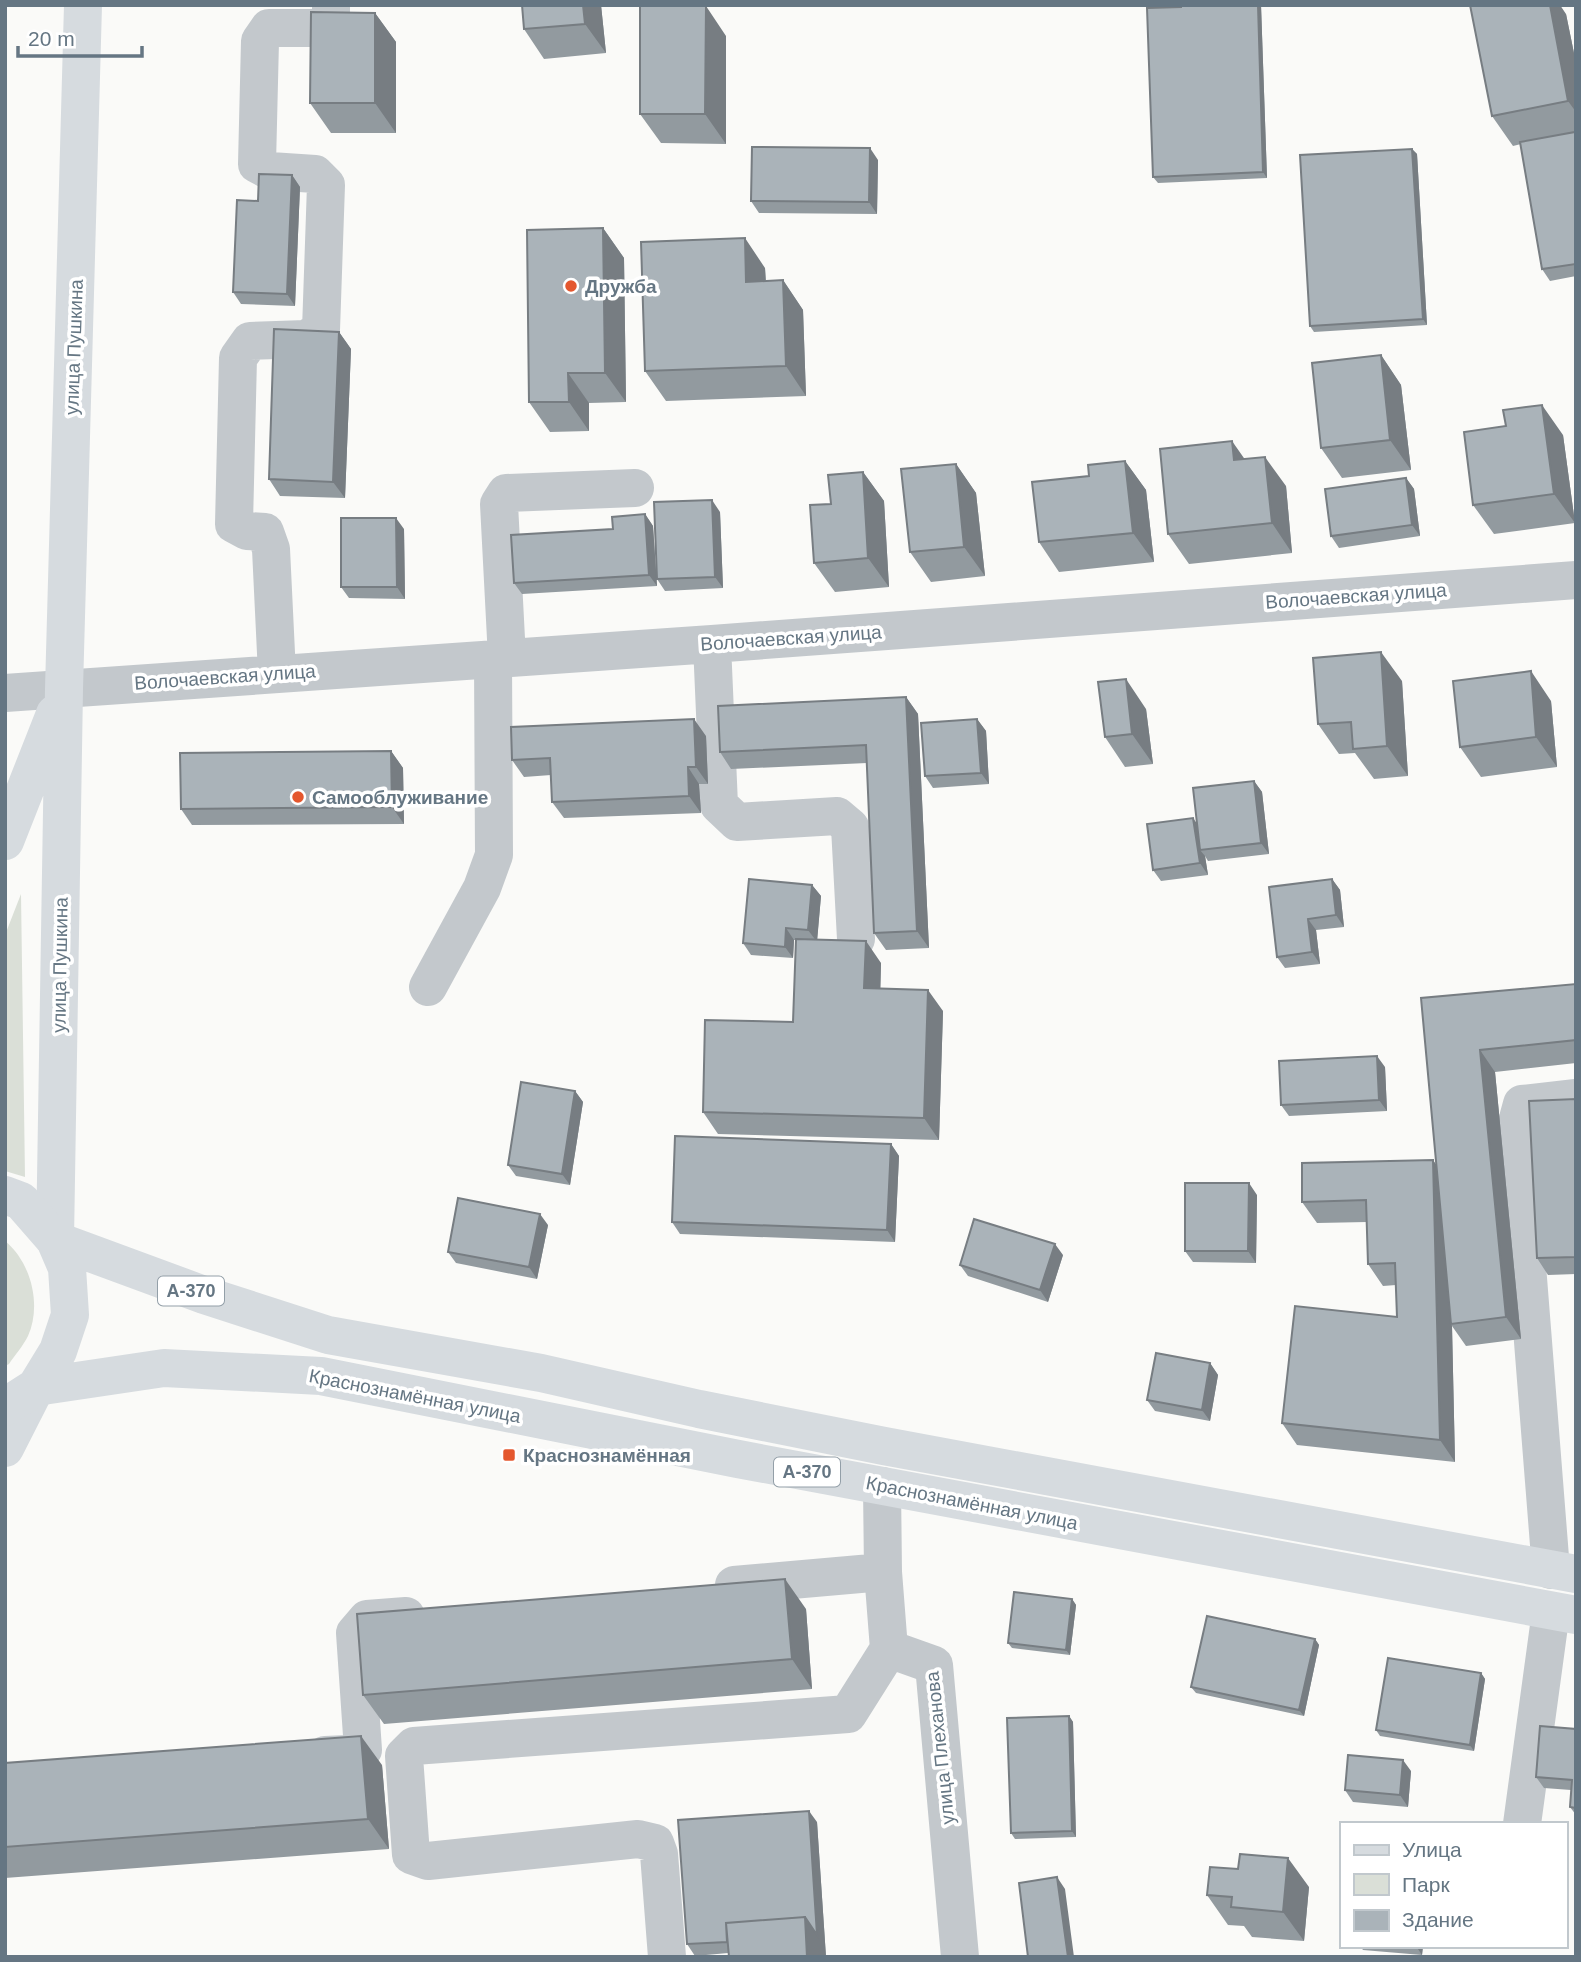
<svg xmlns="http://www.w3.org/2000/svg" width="1581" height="1962" viewBox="0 0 1581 1962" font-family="Helvetica,sans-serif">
<rect width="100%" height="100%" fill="#fafaf8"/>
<path fill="#dadfd7" d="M21,894L25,1177L5,1171V935Z
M5,1241C31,1262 42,1305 28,1336C23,1346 15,1355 9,1364L5,1366Z"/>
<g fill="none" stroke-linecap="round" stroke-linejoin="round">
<path stroke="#c3c8cc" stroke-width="38" d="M712,644L719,805L737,822L837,816L850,827L856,939
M507,658L499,504L506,493L635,488
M277,674L271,549L265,532L247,531L234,524L238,358L250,341L306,339L321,330L326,185L315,174L270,171L257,164L260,41L269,28H322L331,24V5
M5,693L712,644L1576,580
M428,987L482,888L494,855L493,659
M882,1486L883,1572L889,1649
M1551,1570L1516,1126L1522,1104L1576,1098
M734,1585L883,1572
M889,1649L934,1665L960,1957
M325,1755L348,1754L363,1750L355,1633L367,1619L406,1616
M1522,1824L1551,1611
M667,1957L659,1854L655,1843L638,1839L428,1861L411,1855L404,1756L414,1746L848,1714L889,1649"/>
<path stroke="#d6dbdf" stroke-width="38" d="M5,841L55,714
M55,1240L64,689L83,5
M5,1448L36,1387"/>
<path stroke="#d6dbdf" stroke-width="38" d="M5,1195L21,1201L55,1240L67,1268L70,1315L58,1351L36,1387L5,1407
M55,1240L204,1295L328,1335L541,1373L699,1409L884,1446L1576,1574
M36,1387L164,1368L321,1376L738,1459L1576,1615"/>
</g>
<path fill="#929a9f" d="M522,5H601L606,53L544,59L524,29Z
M1181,5H1261L1267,178L1158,183L1153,177Z
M375,13L396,42V133H331L310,103Z
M1566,14L1576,63V276L1550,281L1542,269L1521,144L1513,146L1492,116Z
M726,36V144L661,143L640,114Z
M1412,149L1417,154L1427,325L1314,332L1310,326Z
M878,160L877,214L759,213L751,201Z
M292,175L300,187L295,306L241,304L233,292L258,201Z
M603,228L624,258L626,402L589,403V431L550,432L529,402Z
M765,268L766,281L783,280L803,310L806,396L666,401L645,371Z
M339,332L351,349L345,498L280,496L269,479Z
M1381,355L1401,385L1411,470L1342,478L1321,448Z
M1563,435L1575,523L1494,534L1473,505Z
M1125,461L1146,490L1154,562L1059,572L1039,542Z
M956,464L976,493L985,576L931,582L910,552Z
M863,472L884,501L889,587L835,592L814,563L831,504Z
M1406,478L1414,489L1420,536L1339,548L1331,536Z
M1286,486L1292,553L1189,564L1168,534Z
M720,512L723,588L665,591L657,579Z
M645,514L653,526L657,586L522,594L514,583L613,529Z
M404,529L405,599L349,598L341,587Z
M1402,681L1408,776L1374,779L1355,753L1339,754L1318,724Z
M906,697L918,714L929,948L886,950L874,933L867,763L731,769L720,752Z
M1551,701L1557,767L1481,777L1460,747Z
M1146,709L1153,764L1125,767L1105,737Z
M977,719L986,731L989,784L933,788L925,776Z
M706,736L708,784H699L701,813L564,818L552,802L551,775L524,777L512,760Z
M391,751L403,768L404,824L192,825L181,809Z
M1254,781L1262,792L1269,854L1208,861L1205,856L1208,875L1161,881L1153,870L1197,825Z
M1332,879L1340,890L1344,927L1316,930L1320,964L1285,968L1277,957Z
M812,885L821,896L817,940L881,963L880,989L943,1011L939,1140L718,1134L703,1112L793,1022L796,940H794L793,958L751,955L743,943Z
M1576,984V1063L1495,1072L1521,1339L1466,1346L1452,1326L1455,1462L1297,1445L1282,1423L1397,1317L1396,1285L1383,1286L1368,1264L1367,1222L1317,1223L1302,1202L1436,1164L1421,998Z
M1385,1067L1387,1111L1289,1116L1281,1105Z
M575,1091L583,1102L570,1185L516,1176L508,1165Z
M1576,1099V1274L1548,1275L1537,1258Z
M891,1144L899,1156L895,1242L680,1234L672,1222Z
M1257,1195L1256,1263L1193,1262L1185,1251Z
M548,1225L537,1279L456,1263L448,1252Z
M1063,1255L1048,1302L968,1276L960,1265Z
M1210,1363L1218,1375L1210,1421L1155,1411L1147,1400Z
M1072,1599L1076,1605L1070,1655L1012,1648L1008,1643Z
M806,1609L812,1689L384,1724L363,1695Z
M1315,1639L1319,1645L1304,1716L1196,1693L1191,1687Z
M1481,1673L1485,1679L1474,1751L1380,1736L1376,1730Z
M1069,1716L1073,1722L1076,1837L1015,1839L1011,1833Z
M1576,1729V1815L1570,1807L1571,1790L1544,1788L1536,1777Z
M5,1763L382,1765L389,1849L5,1878Z
M1411,1771L1408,1807L1353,1802L1345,1790Z
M817,1822L826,1957H729L728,1953L695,1956L687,1944Z
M1309,1887L1304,1941L1252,1937L1244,1926L1228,1925L1207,1895Z
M1360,1946H1423L1422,1955L1363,1950Z"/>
<path fill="#777d82" d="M583,5H601L606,53L585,24Z
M1258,5H1261L1267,178L1263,172Z
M1550,5H1560L1566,14L1576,63V112L1568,101Z
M706,6L726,36V144L705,114Z
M375,13L396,42V133L375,103Z
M870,148L878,160L877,214L869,202Z
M1412,149L1417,154L1427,325L1423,319Z
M292,175L300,187L295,306L287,294Z
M603,228L624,258L626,402L605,373Z
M745,238L765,268L767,311L746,282Z
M783,280L803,310L806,396L786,366Z
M339,332L351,349L345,498L333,482Z
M1381,355L1401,385L1411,470L1390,440Z
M568,373L589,403V431L569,402Z
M1542,405L1563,435L1575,523L1554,494Z
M1232,441L1253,471L1234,460Z
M1265,457L1286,486L1292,553L1272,523Z
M1125,461L1146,490L1154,562L1133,533Z
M956,464L976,493L985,576L964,547Z
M863,472L884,501L889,587L868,558Z
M1406,478L1414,489L1420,536L1412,525Z
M712,500L720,512L723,588L715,577Z
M645,514L653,526L657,586L649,575Z
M396,518L404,529L405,599L397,587Z
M1381,652L1402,681L1408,776L1387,746Z
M1531,671L1551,701L1557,767L1536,737Z
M1126,679L1146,709L1153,764L1132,734Z
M906,697L918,714L929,948L917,931Z
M694,719L706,736L708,784L696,767Z
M977,719L986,731L989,784L981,773Z
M391,751L403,768L404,824L392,807Z
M688,767L699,784L701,813L689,796Z
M1254,781L1262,792L1269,854L1261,843Z
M1193,818L1201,829L1200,850L1205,856L1208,875L1200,863Z
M1332,879L1340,890L1344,927L1336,915Z
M812,885L821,896L817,942L808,930Z
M1308,919L1316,930L1320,964L1312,952Z
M786,928L794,940L793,958L785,947Z
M866,941L881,963L880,1010L864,988Z
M928,990L943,1011L939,1140L924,1118Z
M1480,1050L1495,1072L1521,1339L1506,1317Z
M1377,1056L1385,1067L1387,1111L1379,1100Z
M575,1091L583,1102L570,1185L562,1174Z
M891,1144L899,1156L895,1242L887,1230Z
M1433,1160L1448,1181L1451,1324L1452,1326L1455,1462L1440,1440Z
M1249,1183L1257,1195L1256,1263L1248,1251Z
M540,1214L548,1225L537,1279L529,1267Z
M1055,1244L1063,1255L1048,1302L1040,1290Z
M1210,1363L1218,1375L1210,1421L1202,1410Z
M785,1579L806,1609L812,1689L792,1659Z
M1072,1599L1076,1605L1070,1655L1066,1650Z
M1315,1639L1319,1645L1304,1716L1299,1710Z
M1481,1673L1485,1679L1474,1751L1470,1745Z
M1069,1716L1073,1722L1076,1837L1072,1831Z
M361,1736L382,1765L389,1849L368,1819Z
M1403,1760L1411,1771L1408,1807L1400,1795Z
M809,1811L817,1822L826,1957H807L805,1917Z
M1288,1858L1309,1887L1304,1941L1283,1912Z
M1057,1877L1065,1889L1074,1957H1068Z
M1416,1946H1423L1422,1955Z"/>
<path fill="#aab3b9" stroke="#777d82" stroke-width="2" d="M522,5H583L585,24L524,29Z
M1181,5H1258L1263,172L1153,177L1147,8L1181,7Z
M1470,5H1550L1568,101L1492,116Z
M640,6H706L705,114H640Z
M311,12L375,13V103H310Z
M1575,132L1576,139V264L1542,269L1520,142Z
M752,147L870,148L869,202L751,201Z
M1412,149L1423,319L1310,326L1300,155Z
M259,174L292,175L287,294L233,292L237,200L258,201Z
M603,228L605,373H568L569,402H529L527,230Z
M745,238L746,282L783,280L786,366L645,371L641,242Z
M274,329L339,332L333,482L269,479Z
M1381,355L1390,440L1321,448L1312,363Z
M1542,405L1554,494L1473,505L1464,432L1506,426L1503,410Z
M1232,441L1234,460L1265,457L1272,523L1168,534L1160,449Z
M1125,461L1133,533L1039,542L1032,482L1089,476L1088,465Z
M956,464L964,547L910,552L901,469Z
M863,472L868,558L814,563L810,505L831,504L828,475Z
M1406,478L1412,525L1331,536L1325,489Z
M712,500L715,577L657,579L654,502Z
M645,514L649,575L514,583L511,535L613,529L612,517Z
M341,518H396L397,587H341Z
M1381,652L1387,746L1353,749L1351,722L1318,724L1313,658Z
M1531,671L1536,737L1460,747L1453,681Z
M1126,679L1132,734L1105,737L1098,682Z
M906,697L917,931L874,933L866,745L720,752L718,706Z
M694,719L696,767H688L689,796L552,802L550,758L512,760L511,727Z
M977,719L981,773L925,776L921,723Z
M391,751L392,807L181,809L180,753Z
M1254,781L1261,843L1200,850L1193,788Z
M1193,818L1200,863L1153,870L1147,824Z
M749,879L812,885L808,930L786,928L785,947L743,943Z
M1332,879L1336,915L1308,919L1312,952L1277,957L1269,887Z
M796,939L866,941L864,988L928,990L924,1118L703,1112L705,1020L793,1022Z
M1576,984V1040L1480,1050L1506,1317L1451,1324L1421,998Z
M1377,1056L1379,1100L1281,1105L1279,1061Z
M521,1082L575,1091L562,1174L508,1165Z
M1576,1099V1257L1537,1258L1529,1101Z
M675,1136L891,1144L887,1230L672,1222Z
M1433,1160L1440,1440L1282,1423L1295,1306L1397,1317L1395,1263L1368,1264L1366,1200L1302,1202V1163Z
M1185,1183H1249L1248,1251H1185Z
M458,1198L540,1214L529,1267L448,1252Z
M974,1219L1055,1244L1040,1290L960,1265Z
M1156,1353L1210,1363L1202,1410L1147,1400Z
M785,1579L792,1659L363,1695L357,1614Z
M1014,1592L1072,1599L1066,1650L1008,1643Z
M1207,1616L1315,1639L1299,1710L1191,1687Z
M1388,1658L1481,1673L1470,1745L1376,1730Z
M1069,1716L1072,1831L1011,1833L1007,1718Z
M1540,1726L1576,1729V1808L1570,1807L1572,1780L1536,1777Z
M361,1736L368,1819L5,1847V1763Z
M1348,1755L1403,1760L1400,1795L1345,1790Z
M809,1811L817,1935L805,1917L726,1923L727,1942L687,1944L678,1820Z
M1240,1854L1288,1858L1283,1912L1231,1907L1232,1897L1207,1895L1210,1867L1238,1869Z
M1057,1877L1068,1957H1028L1019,1883Z
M805,1917L807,1957H729L726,1923Z"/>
<g fill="#e4572e" stroke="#fff" stroke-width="2.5">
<circle cx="571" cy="286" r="7"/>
<circle cx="298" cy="797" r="7"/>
<rect x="502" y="1448" width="14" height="14" rx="3.5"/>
</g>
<g text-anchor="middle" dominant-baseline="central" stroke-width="7" stroke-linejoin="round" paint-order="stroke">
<g fill="#fff" stroke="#939fa8" stroke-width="2">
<rect x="158" y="1276.5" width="66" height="29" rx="5"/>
<rect x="774" y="1457.5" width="66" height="29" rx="5"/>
</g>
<g font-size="18" font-weight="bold" fill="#657683">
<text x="191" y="1291">А-370</text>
<text x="807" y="1472">А-370</text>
</g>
<g font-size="19" font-weight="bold" fill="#657683" stroke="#fff" text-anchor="start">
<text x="585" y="286">Дружба</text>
<text x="312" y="797">Самооблуживание</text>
<text x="523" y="1455">Краснознамённая</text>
</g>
<g font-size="19" fill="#657683" stroke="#fff">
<text transform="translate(74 347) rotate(-88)">улица Пушкина</text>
<text transform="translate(1356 596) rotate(-4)">Волочаевская улица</text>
<text transform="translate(791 638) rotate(-4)">Волочаевская улица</text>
<text transform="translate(225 677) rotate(-4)">Волочаевская улица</text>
<text transform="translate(60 965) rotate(-89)">улица Пушкина</text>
<text transform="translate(415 1396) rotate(11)">Краснознамённая улица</text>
<text transform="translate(972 1503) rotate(11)">Краснознамённая улица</text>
<text transform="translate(940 1748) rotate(-96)">улица Плеханова</text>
</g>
</g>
<rect width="1581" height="1962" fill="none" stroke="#657683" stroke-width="14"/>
<rect x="1340" y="1822" width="228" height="126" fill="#ffffff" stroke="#c1c8cd" stroke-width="2"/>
<rect x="1354" y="1845" width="35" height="10" fill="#d6dbdf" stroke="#c1c8cd" stroke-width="2"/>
<text x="1402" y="1857" font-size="21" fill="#657683">Улица</text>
<rect x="1354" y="1874" width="35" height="21" fill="#dadfd7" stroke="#c1c8cd" stroke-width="2"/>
<text x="1402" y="1892" font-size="21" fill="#657683">Парк</text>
<rect x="1354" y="1910" width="35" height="21" fill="#aab3b9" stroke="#c1c8cd" stroke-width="2"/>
<text x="1402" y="1927" font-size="21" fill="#657683">Здание</text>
<path d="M18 46v10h124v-10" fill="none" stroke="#657683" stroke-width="3.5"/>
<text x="28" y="46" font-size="21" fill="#657683" stroke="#ffffff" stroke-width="5" paint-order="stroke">20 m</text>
</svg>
